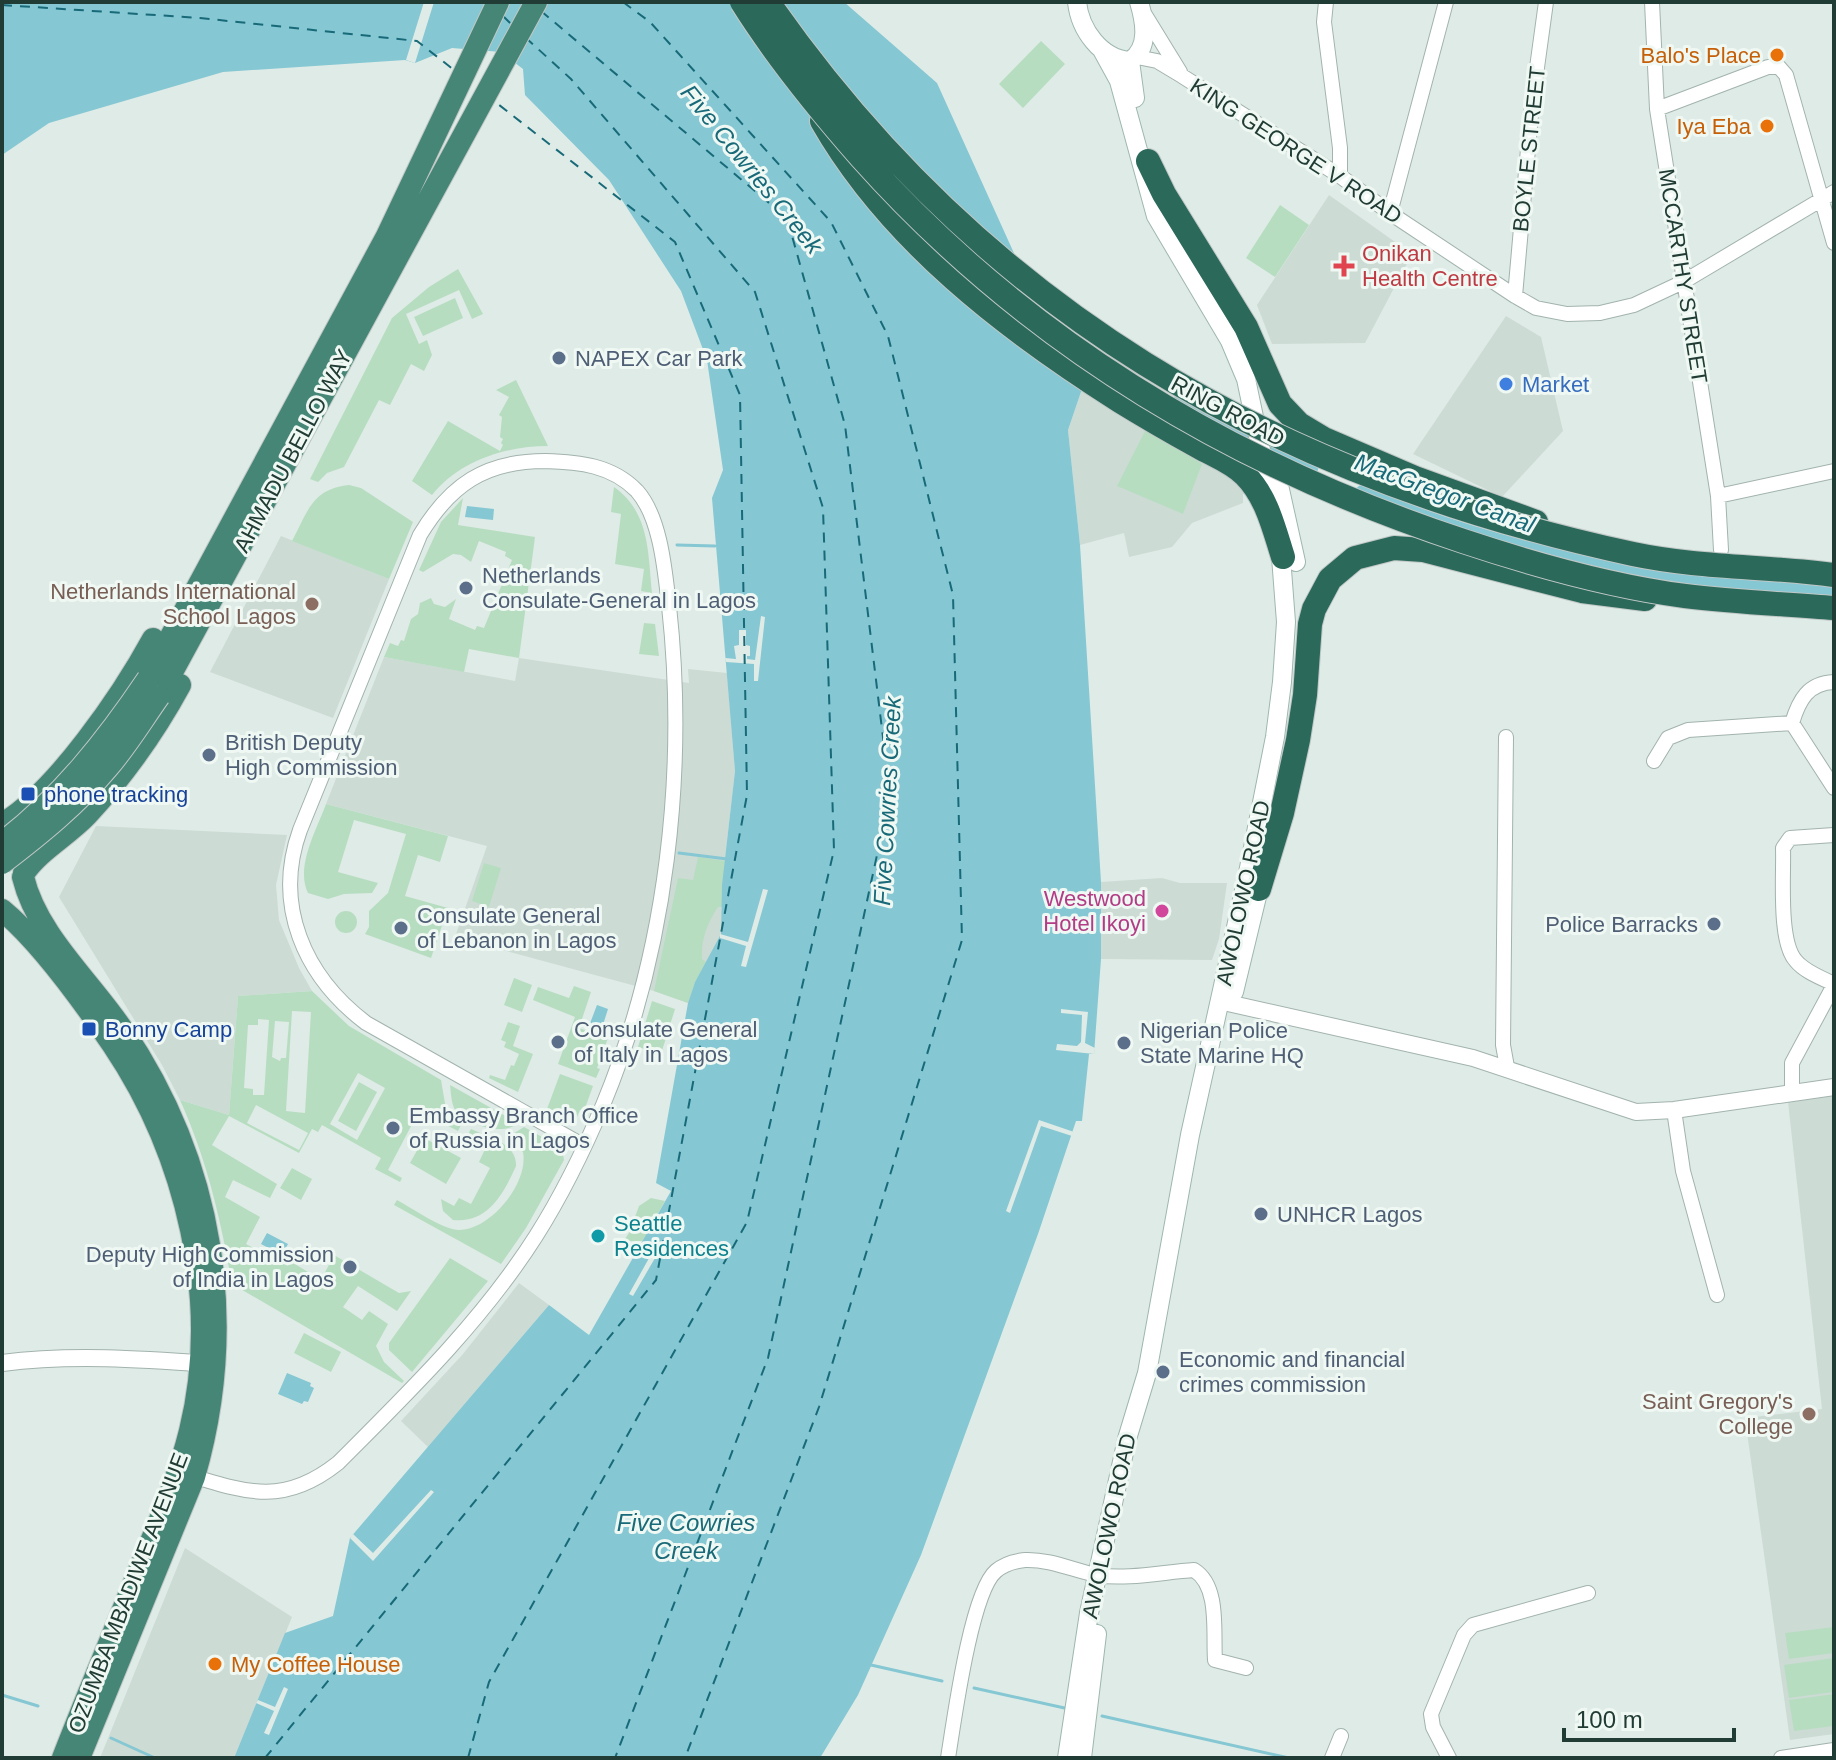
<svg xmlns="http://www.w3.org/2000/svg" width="1836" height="1760" viewBox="0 0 1836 1760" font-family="Helvetica,sans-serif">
<rect width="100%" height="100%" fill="#dfebe6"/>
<path fill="#cddbd5" d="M1329,195L1412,254L1365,343L1272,344L1257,305Z
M1506,316L1541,337L1563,431L1502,497L1413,454Z
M1083,386L1088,388L1252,492L1243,494V503L1192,523L1172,547L1129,557L1124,533L1080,545L1068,430Z
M281,536L389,579L333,718L210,672Z
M384,657L515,681L519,658L689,683L688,669L727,673L735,771L721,895L722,924L720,938L695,982L688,1003L654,991L455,937L487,846L326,804Z
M96,826L287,835L276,885L279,920L299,968L312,991L238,996L229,1115L180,1100L162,1065L59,897Z
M1162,878L1180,883H1227L1219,939L1212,960L1101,959V882Z
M1834,1096V1734L1790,1740L1745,1418L1822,1409L1788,1102Z
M519,1283L549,1305L428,1447L401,1421L463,1354Z
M185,1548L292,1617L234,1758H100Z"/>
<path fill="#b7ddc1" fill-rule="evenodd" d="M1041,41L1065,64L1023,108L999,84Z
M1280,205L1309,225L1275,277L1246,258Z
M458,269L483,314L472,319L459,290L406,314L419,344L427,340L432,355L424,371L411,364L390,405L379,400L344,467L327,473L318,482L310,479L392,318L429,287Z
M455,298L463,318L423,336L414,317Z
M516,380L548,446C505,446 459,461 432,495L412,481L448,421L500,451L503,445L501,443L503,439L500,437L502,417L499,415L509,397L496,390Z
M1146,429L1202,464L1183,514L1117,486Z
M349,485L361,488L413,522L389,579L292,541C308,511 312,489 349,485Z
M614,487C650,512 648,554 652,593L641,591L644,569L615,564L621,514L611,512Z
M463,498L458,525L535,537L519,658L469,649L464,672L384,657L390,643L398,646L401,640L404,641L411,619L418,614L420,603L431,598L434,604L445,607L456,599L449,619L475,630L477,626L484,628L512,560L505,556L506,552L479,541L471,562L461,555L453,554L423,572L419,570L441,522Z
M644,623L655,624L659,656L639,654Z
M326,804L448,836L440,862L418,855L405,896L448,908L431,958L365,934L369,927V911L388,893L406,834L354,820L338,872L378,883L372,893L344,894L328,899L308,893C295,867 317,829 326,804Z
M698,857L726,861L722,907H718C707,924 701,939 702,959L706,962L695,982L688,1003L654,991L678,878L693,880Z
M484,863L501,868L489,907L472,901Z
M335 922a11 11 0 1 1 22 0a11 11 0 1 1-22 0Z
M514,978L532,985L522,1012L504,1005Z
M574,986L591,992L579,1028L608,1038L597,1068L600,1069L596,1078L558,1064L575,1017L533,1000L538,987L569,998Z
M312,991L349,1026L441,1080L446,1109L461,1125L458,1131L419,1111L388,1170L402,1178L400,1182L375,1169L381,1158L322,1125L318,1132L312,1129L299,1153L229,1116L212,1145L277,1184L270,1198L233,1180L225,1197L260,1217L246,1244L288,1266L290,1261L321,1280L334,1255L399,1293L411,1291L397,1311L358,1286L343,1307L362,1320L369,1311L388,1324L376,1346L384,1362L404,1381L402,1383L232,1284C221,1220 207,1160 180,1100L229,1115L238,996ZM292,1011L311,1012L305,1113L286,1111ZM258,1019L269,1020L264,1095H253V1089L244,1088L248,1025H258ZM275,1021L289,1022L286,1058H281L280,1061L272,1057ZM358,1073L385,1088L357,1140L330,1124ZM256,1105L308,1133L299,1150L247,1123Z
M652,1001L675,1009L661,1054L638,1047Z
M508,1022L520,1026L513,1046L533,1054L518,1092L489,1078L490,1075L505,1080L511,1065L514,1066L519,1054L504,1047L506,1042L501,1040Z
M560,1074L593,1086L584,1111L580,1110L574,1124L557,1117L558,1113L547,1109Z
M359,1082L377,1092L356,1131L338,1121Z
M450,1085L518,1123C503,1137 465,1124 455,1110C451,1102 451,1093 450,1085Z
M524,1127L562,1148L564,1160L526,1228L501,1264L394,1205L397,1200C412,1208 442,1229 458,1230C490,1231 529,1183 523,1152L508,1137Z
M471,1129C488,1137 517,1143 516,1166C504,1193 488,1224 453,1220L443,1211L441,1199L454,1206L459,1198L471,1204L490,1168L479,1162L486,1147L467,1136Z
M424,1138L461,1158L446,1184L410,1163Z
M292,1168L312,1179L301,1200L280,1188Z
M651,1198L665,1201L643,1241H630L621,1250L618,1249L629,1233L639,1206Z
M450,1258L488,1281L412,1372L389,1350V1343Z
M304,1333L341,1352L331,1372L294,1353Z
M1834,1627V1653L1789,1659L1785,1633Z
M1834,1658V1692L1789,1698L1784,1665Z
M1834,1694V1726L1794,1731L1789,1700Z"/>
<path fill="#85c7d3" d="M2,2H844L937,83L1037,304L1073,376L1083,386L1068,430L1080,545L1101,882V959L1094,1054H1089L1082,1121H1076L1038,1234L921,1555L858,1695L820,1758H234L285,1633L333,1616L350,1538L549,1305L589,1335L671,1191L656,1183L688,1003L695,982L721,934L722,885L735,771L712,498L723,470L707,360L681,291L609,180L525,95L523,69L501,52L452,48L415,63L405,60L223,72L49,123L2,155Z
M467,506L494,509L493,520L465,517Z
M597,1005L608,1009L601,1031L589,1026Z
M267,1233L288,1244L282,1255L261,1244Z
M287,1373L311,1383L310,1386L314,1388L308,1402L304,1401L302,1404L278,1394Z"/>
<path fill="#dfebe6" d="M424,2H434L415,63L406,60Z
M761,616L765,617L758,681H754V664L726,662L725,658L736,659L734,646L739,645V630H746V645L750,646V656H747V659L755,660Z
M763,889L768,890L746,967L741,966L746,946L720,938V934L748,942Z
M1061,1009L1088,1012L1085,1043L1095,1048L1094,1054L1056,1050L1057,1044L1077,1046L1081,1042L1082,1015L1061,1013Z
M1039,1120L1074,1132L1072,1136L1041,1126L1010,1213L1006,1211Z
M643,1241L655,1248L658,1244L662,1246L633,1296L629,1294L653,1251L641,1244Z
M431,1490L434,1492L373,1561L350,1538L353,1534L373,1553Z
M284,1687L288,1689L269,1735L264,1733L274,1711L256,1703L258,1700L275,1707Z"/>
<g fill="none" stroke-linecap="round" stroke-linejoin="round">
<path stroke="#85c7d3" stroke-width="3" d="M677,545L715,546
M679,853L727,859
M871,1665L942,1681
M974,1688L1069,1709
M2,1695L38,1706
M1102,1716L1289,1758
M111,1738L155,1758"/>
<path stroke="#85c7d3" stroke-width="12" d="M1037,304L1110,357
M1179,401L1312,469
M1362,491C1456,532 1562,559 1663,575C1720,584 1777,587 1834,592"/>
<path stroke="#186a79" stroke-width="2" stroke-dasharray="10 8" stroke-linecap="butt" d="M623,2L650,22L831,222L888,336L953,595L962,940L819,1407L685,1758
M2,5L200,18L417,41L454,70
M541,11L787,218L845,425L890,795L768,1358L615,1758
M503,16L513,26
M265,1758L656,1280L747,795L740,395L675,242L494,101
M468,1758L489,1682L747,1222L834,850L823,508L755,292L571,79L526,38"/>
<defs>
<path id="minor" d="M1326,2L1324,22L1340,148V176
M1652,2L1657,109L1718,496L1721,550
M1145,15L1180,72
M1137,57L1157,61L1182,76L1340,176L1390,213L1515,296L1536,308L1567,314L1600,313L1634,305L1683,282L1834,192
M1657,109L1768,67H1779L1786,75L1834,243
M1390,213L1446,2
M1515,296L1532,104L1546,2
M1718,496L1834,471
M1792,723C1799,700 1808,683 1834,682
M1506,737L1503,1045L1507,1067
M1654,761L1668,738L1688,730L1792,723L1834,788
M1834,835L1790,838L1783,848C1784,874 1778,942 1796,961C1805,972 1822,978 1834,984
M1792,1093V1063L1834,985
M1674,1110L1683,1171L1717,1295
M186,1474C247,1493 284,1506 338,1463C409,1392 482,1321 536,1236C562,1195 584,1150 603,1105C667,951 687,771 669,606C665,572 661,518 637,491C612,465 579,462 545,461C485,461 450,485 420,535L300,830C273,905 304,976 366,1023L584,1146
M948,1758C954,1721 971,1592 996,1571C1004,1564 1015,1561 1025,1560C1049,1559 1073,1570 1096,1575C1127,1580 1163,1572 1194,1570C1220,1586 1213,1632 1215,1660L1246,1668
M1332,1758L1341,1736
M1449,1758L1433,1727L1431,1714L1464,1635L1473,1625L1588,1593
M1781,1758L1834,1750"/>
<path id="tertiary" d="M1219,1001L1473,1058L1636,1112L1674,1110L1834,1087
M2,1363C71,1354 141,1359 210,1364"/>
<path id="secondary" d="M1077,2C1080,30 1101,59 1130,61C1150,48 1145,22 1139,2
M1102,50L1119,81L1156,216L1230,341L1246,379L1273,507
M1130,61L1135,98
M1279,485L1296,562
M1234,992L1262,876
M1067,1758L1089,1613L1127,1439L1147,1373L1190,1135L1248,873L1275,737L1282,682L1286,622L1280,544
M1082,1758L1097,1634"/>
<path id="trunk" d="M148,679L387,236L498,2
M159,696L536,2
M2,824C56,793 123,694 153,639
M24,873C40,850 67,836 87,815C123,776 155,731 180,685
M23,877C37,935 89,980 122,1029C213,1163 239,1321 194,1477L79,1758
M2,910C40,941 85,1004 113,1045C187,1155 222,1301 190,1431C178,1480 157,1527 138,1573C113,1635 87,1696 63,1758"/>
<path id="motorway" d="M822,121C890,240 1006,329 1120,401C1146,417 1172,432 1199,447C1215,456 1232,462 1245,475C1267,497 1274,529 1283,557
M1148,161L1164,194L1246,327L1280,404L1299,424L1324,439L1415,478L1536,522
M1259,889L1282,813L1298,740L1305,695L1310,624L1314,609L1330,579L1355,558L1394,548L1423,550L1582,591L1645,599"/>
</defs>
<use href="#minor" stroke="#a2b3ad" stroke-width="16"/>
<use href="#tertiary" stroke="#a2b3ad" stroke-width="18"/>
<use href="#secondary" stroke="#9eb7ae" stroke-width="20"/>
<use href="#trunk" stroke="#c1c8c6" stroke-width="24"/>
<use href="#motorway" stroke="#c1c8c6" stroke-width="26"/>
<use href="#minor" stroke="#fff" stroke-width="14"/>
<use href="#tertiary" stroke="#fff" stroke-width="16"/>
<use href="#secondary" stroke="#fff" stroke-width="18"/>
<use href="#trunk" stroke="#468676" stroke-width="22"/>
<use href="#motorway" stroke="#2b695b" stroke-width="24"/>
<defs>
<path id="trunk-bridge" d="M2,843C61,798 107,740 148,679
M2,863C40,834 77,804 108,767C127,745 142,720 159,696"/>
<path id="motorway-bridge" d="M742,2C777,58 818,108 861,157C1025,341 1230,464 1463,541C1535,565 1609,586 1685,596C1734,602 1784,604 1834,608
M768,2C982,309 1271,476 1633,554C1699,568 1767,566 1834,575"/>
</defs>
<use href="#trunk-bridge" stroke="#c1c8c6" stroke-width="24" stroke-linecap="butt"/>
<use href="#motorway-bridge" stroke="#c1c8c6" stroke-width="26" stroke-linecap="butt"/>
<use href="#trunk-bridge" stroke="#468676" stroke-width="22"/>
<use href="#motorway-bridge" stroke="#2b695b" stroke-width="24"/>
</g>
<g fill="#e8710a" stroke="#f0f8f4" stroke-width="3">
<circle cx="1777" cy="55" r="8"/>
<circle cx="1767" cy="126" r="8"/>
<circle cx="215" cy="1664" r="8"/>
</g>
<path fill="#e0444e" stroke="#f0f8f4" stroke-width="3" d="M1340 254h8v8h8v8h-8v8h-8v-8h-8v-8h8z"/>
<g fill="#5c6f8a" stroke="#f0f8f4" stroke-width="3">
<circle cx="559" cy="358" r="8"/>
<circle cx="466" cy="588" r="8"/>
<circle cx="209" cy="755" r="8"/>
<circle cx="1714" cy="924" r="8"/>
<circle cx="401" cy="928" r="8"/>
<circle cx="558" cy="1042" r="8"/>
<circle cx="1124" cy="1043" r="8"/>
<circle cx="393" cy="1128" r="8"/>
<circle cx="1261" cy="1214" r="8"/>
<circle cx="350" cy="1267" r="8"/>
<circle cx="1163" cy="1372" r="8"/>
</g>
<circle fill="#3f7fe0" stroke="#f0f8f4" stroke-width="3" cx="1506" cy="384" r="8"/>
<g fill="#8d6e63" stroke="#f0f8f4" stroke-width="3">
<circle cx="312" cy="604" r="8"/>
<circle cx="1809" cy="1414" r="8"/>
</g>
<g fill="#1a4fb4" stroke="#f0f8f4" stroke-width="3">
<rect x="20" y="786" width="16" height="16" rx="4"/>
<rect x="81" y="1021" width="16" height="16" rx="4"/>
</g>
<circle fill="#d1479c" stroke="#f0f8f4" stroke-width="3" cx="1162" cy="911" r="8"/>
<circle fill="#0f9aa8" stroke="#f0f8f4" stroke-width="3" cx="598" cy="1236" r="8"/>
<g text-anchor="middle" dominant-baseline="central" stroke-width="6" stroke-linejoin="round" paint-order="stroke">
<g font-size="22" fill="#c56008" stroke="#f0f8f4" text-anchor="end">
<text x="1761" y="55">Balo's Place</text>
<text x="1751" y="126">Iya Eba</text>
<text x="231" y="1664" text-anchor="start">My Coffee House</text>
</g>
<g font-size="22" fill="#203c34" stroke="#f0f8f4">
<text transform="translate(1529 149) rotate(-84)">BOYLE STREET</text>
<text transform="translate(1296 151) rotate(33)">KING GEORGE V ROAD</text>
<text transform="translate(1683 276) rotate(81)">MCCARTHY STREET</text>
<text transform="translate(1228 411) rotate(28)">RING ROAD</text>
<text transform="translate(293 451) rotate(-62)">AHMADU BELLO WAY</text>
<text transform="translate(1243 893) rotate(-78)">AWOLOWO ROAD</text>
<text transform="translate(1109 1526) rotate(-78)">AWOLOWO ROAD</text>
<text transform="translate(128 1593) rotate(-69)">OZUMBA MBADIWE AVENUE</text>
</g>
<g font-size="22" fill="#be3a42" stroke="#f0f8f4" text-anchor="start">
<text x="1362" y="253">Onikan<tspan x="1362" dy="25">Health Centre</tspan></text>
</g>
<g font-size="22" fill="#4e5e75" stroke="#f0f8f4" text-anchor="start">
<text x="575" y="358">NAPEX Car Park</text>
<text x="482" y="575">Netherlands<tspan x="482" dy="25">Consulate-General in Lagos</tspan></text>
<text x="225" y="742">British Deputy<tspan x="225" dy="25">High Commission</tspan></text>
<text x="417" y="915">Consulate General<tspan x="417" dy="25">of Lebanon in Lagos</tspan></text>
<text x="1698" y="924" text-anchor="end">Police Barracks</text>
<text x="574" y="1029">Consulate General<tspan x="574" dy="25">of Italy in Lagos</tspan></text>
<text x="1140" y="1030">Nigerian Police<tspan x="1140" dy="25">State Marine HQ</tspan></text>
<text x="409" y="1115">Embassy Branch Office<tspan x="409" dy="25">of Russia in Lagos</tspan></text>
<text x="1277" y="1214">UNHCR Lagos</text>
<text x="334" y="1254" text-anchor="end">Deputy High Commission<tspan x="334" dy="25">of India in Lagos</tspan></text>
<text x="1179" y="1359">Economic and financial<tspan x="1179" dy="25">crimes commission</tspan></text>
</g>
<g font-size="22" fill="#366cbe" stroke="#f0f8f4" text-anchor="start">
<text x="1522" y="384">Market</text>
</g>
<g font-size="22" fill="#785e54" stroke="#f0f8f4" text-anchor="end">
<text x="296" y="591">Netherlands International<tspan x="296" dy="25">School Lagos</tspan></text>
<text x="1793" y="1401">Saint Gregory's<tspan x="1793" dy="25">College</tspan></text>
</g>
<g font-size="22" fill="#164399" stroke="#f0f8f4" text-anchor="start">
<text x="44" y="794">phone tracking</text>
<text x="105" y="1029">Bonny Camp</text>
</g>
<g font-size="22" fill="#b23c85" stroke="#f0f8f4" text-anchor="end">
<text x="1146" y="898">Westwood<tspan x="1146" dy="25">Hotel Ikoyi</tspan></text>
</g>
<g font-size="22" fill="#0d838f" stroke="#f0f8f4" text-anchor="start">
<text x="614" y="1223">Seattle<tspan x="614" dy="25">Residences</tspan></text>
</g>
<g font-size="24" font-style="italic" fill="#186a79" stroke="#f0f8f4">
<text transform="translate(752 169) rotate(51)">Five Cowries Creek</text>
<text transform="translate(1445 493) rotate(20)">MacGregor Canal</text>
<text transform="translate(887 801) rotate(-87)">Five Cowries Creek</text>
<text x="686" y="1522">Five Cowries<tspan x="686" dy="28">Creek</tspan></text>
</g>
</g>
<rect width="1836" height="1760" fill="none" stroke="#203c34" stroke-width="8"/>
<path d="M1564 1728v12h170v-12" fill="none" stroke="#203c34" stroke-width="4"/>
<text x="1576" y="1728" font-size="24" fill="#203c34" stroke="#f0f8f4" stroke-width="6" paint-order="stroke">100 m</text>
</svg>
